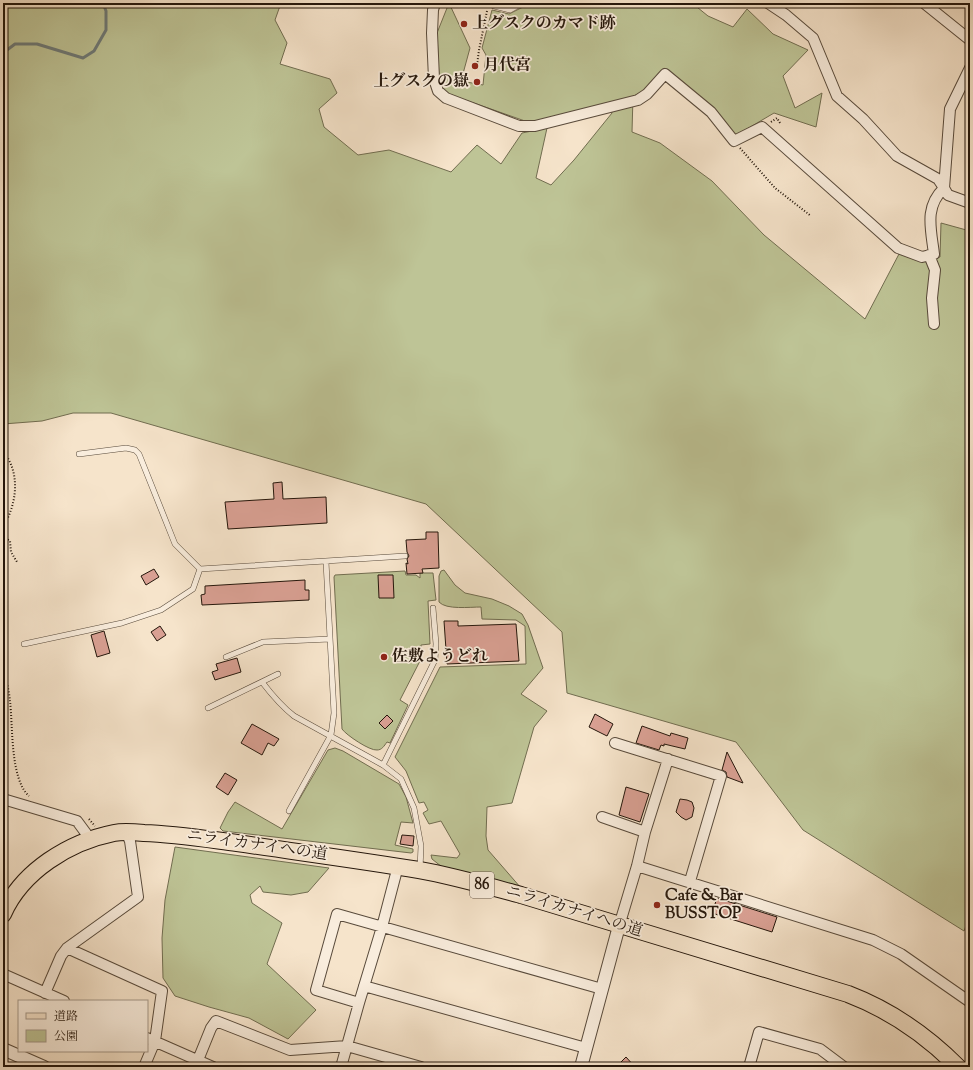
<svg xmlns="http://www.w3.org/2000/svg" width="973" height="1070" viewBox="0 0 973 1070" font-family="'Sorts Mill Goudy','Noto Serif JP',serif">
<rect width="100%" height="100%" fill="#f6e4cb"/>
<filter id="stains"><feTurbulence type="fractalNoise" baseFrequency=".005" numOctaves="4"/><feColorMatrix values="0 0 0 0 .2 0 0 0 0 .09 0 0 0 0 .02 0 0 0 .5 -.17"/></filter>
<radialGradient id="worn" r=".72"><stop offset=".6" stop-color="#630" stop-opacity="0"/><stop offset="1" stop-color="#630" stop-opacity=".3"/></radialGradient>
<path fill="#bec496" stroke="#716d50" d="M3,3H281L275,20L287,43L280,64L330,79L337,93L319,109L324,127L358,155L389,150L451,172L477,145L501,164L522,133L547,128L536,178L551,185L574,160L612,113L610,103L536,121H525L445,93L439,77L437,33L449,3L470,48L461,81L483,85L486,55L482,48L492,10L509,14L523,7L528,3H692L708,16L733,27L747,9L773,34L808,50L783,76L795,108L822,93L816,127L774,113L735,136L716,111L664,68L643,92L633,96L632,132L660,143L712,181L764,235L865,319L899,254L924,260L940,257L941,223L970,231V915L964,931L803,830L736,742L567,693L562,632L426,504L111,413H73L42,421L3,424Z
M444,570L455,585L465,593L492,599L509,606L522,614L528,625L543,668L521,694L547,711L534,727L512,803L487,807L486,836L488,850L521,888L442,867L432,859L431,855L457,858L460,854L441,821L429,824L423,813L428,810L424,802L419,803L406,771L395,757L440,667L526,664L525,626L516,620L482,619L481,607C470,607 446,610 439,602V576L441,571Z
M405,571L406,575H416L420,578V573H433L436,600L428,601L430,644L421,645V659L400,700L408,705L390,743L387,742C384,746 382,750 377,750C370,751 346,735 342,729L334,577L335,575Z
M335,748L343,751L399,784L406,797L413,823L401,822L395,845L413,849V852L411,853L223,831L220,828L228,812L235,802L282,829L328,750Z
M175,847L329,868L308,892L291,895L263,892L260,886L250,895L252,903L282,923L267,964L316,1010L288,1039L249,1018L209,1007L175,996L163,978L162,938L165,900Z"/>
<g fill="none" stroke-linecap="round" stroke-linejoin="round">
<path stroke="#6e7a78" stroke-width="3" d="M3,53L15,44H37L83,58L94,51L106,30V11L103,3"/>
</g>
<path fill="#d9a093" stroke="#24160b" d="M282,482L283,499L326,497L327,523L228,529L225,502L274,499L273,483Z
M426,532H438L439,568L422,569L423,573L407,574L406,563L408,564L407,559L409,556L407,552L406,540L426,539Z
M154,569L159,577L146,585L141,576Z
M378,575H393L394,598H379Z
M305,580V590H309V600L202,605L201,595L205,594V586Z
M444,621H458V626L516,624L519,661L447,664Z
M160,626L166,635L157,641L151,632Z
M104,631L110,653L97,657L91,635Z
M237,658L241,672L215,680L212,672L218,670L216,664Z
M595,714L613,724L607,736L589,727Z
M387,715L393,721L385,729L379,723Z
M252,724L279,739L274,746L268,743L262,755L241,743Z
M642,726L670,736L671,733L688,738L685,749L664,744V746L661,745L659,750L636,743Z
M727,752L743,783L727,777L726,772L722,770Z
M225,773L237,780L228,795L216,787Z
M626,787L649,794L640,822L619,815Z
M680,799L687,800L692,802L694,808L692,817L686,820L681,817L676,812Z
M402,835L414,836L413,846L400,844Z
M717,898L777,917L772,932L712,913Z
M626,1057L635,1067H616Z"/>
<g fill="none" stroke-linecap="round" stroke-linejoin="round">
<defs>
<path id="service" d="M488,3L494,6L510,10L522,3
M79,454L126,448L135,450L139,454L175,544L200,569L405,556
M24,644L122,623L161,610L193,589L200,569
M226,657L263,642L330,639
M262,682C272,695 281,706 294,716L383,765L401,779L414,808L421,846L420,869
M208,708L278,674
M383,765L435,660L436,644L433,608
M289,811L331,735L334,713L326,562"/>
<path id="minor" d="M435,3L433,10L432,33L434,79L438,91L446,98L519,126H535L638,100L647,94L665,74L711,112L734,141L762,127L898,248L922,257L934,254C931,229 924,207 944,188L948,195L970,203
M768,3L786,15L813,38L837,96L863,119L897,156L938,179L944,188
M924,3L970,40
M944,188L950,109L970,68
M929,255L935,270L932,298L934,324
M615,743L721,776L690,881
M3,799L77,821L91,840
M602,817L645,832
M637,866L873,940L901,954L970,1002
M619,926L637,866L645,832L668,759
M67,948L162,991L155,1041L144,1067
M3,974L64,1001
M364,986L586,1048
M45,993L61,956L67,948L138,897L130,841L126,832
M359,1003L316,990L337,914L602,989
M147,1038L213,1067
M198,1060L211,1028L216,1021L290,1050L347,1046L421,1067
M341,1067L359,1003L382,927L398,866
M749,1067L759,1032L820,1049L844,1067"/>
<path id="tertiary" d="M3,1049L44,1067
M581,1067L619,926"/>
<path id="primary" d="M3,914C22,871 69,842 114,833C123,831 134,832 144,833C175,834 206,839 237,843C297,852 358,860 419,870C453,876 488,886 521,895L848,994C890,1010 926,1035 958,1067"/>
</defs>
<use href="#service" stroke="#584a3b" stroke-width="6"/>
<use href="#minor" stroke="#584a3b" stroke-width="12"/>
<use href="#tertiary" stroke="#584a3b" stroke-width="14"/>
<use href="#primary" stroke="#24160b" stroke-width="18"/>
<path stroke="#24160b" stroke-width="2" stroke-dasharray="1 2" stroke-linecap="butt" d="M477,65L479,50L487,11
M771,122L777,118L780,123
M740,148L775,188L811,216
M3,451C21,473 17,504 3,527
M3,536L10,541L11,552L17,562
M3,668C6,679 9,690 10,701C13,726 10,779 29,796
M89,819L95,826"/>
<use href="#service" stroke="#f9eddd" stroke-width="5"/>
<use href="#minor" stroke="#f9eddd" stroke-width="10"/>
<use href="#tertiary" stroke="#f9eddd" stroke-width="12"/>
<use href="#primary" stroke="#f6e4cb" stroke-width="16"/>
</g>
<g fill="#8f2418" stroke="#f9eddd" stroke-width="1.5">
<circle cx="464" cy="24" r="4"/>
<circle cx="475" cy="66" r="4"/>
<circle cx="477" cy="82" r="4"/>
<circle cx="384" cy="657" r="4"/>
<circle cx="657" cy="905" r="4"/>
</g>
<g text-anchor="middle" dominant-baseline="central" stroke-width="3.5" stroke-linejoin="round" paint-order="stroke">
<rect fill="#f9eddd" stroke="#64564a" stroke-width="1" x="470" y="872" width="24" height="26" rx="3"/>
<g font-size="15" font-weight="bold" fill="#24160b">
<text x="482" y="885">86</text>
</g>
<g font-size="16" font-weight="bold" fill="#24160b" stroke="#f9eddd" text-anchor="start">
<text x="472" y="24">上グスクのカマド跡</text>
<text x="483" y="66">月代宮</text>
<text x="469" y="82" text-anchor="end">上グスクの嶽</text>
<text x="392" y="657">佐敷ようどれ</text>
<text x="665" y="896">Cafe &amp; Bar<tspan x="665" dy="18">BUSSTOP</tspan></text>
</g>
<g font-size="16" fill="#24160b" stroke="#f9eddd">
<text transform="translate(257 846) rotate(8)">ニライカナイへの道</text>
<text transform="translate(574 912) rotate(17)">ニライカナイへの道</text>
</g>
</g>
<rect width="973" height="1070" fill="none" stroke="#f6e4cb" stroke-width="16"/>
<rect x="4" y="4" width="965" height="1062" fill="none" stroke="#24160b" stroke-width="2"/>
<rect x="8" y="8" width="957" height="1054" fill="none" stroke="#24160b"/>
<rect x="18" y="1000" width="130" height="52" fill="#f9eddd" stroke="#a49789"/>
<rect x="26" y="1013" width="20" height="6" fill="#f6e4cb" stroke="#a49789"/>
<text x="54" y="1020" font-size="12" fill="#24160b">道路</text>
<rect x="26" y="1030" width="20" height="12" fill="#bec496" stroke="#a49789"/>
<text x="54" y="1040" font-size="12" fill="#24160b">公園</text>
<rect width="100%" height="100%" filter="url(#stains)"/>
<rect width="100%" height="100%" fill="url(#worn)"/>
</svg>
